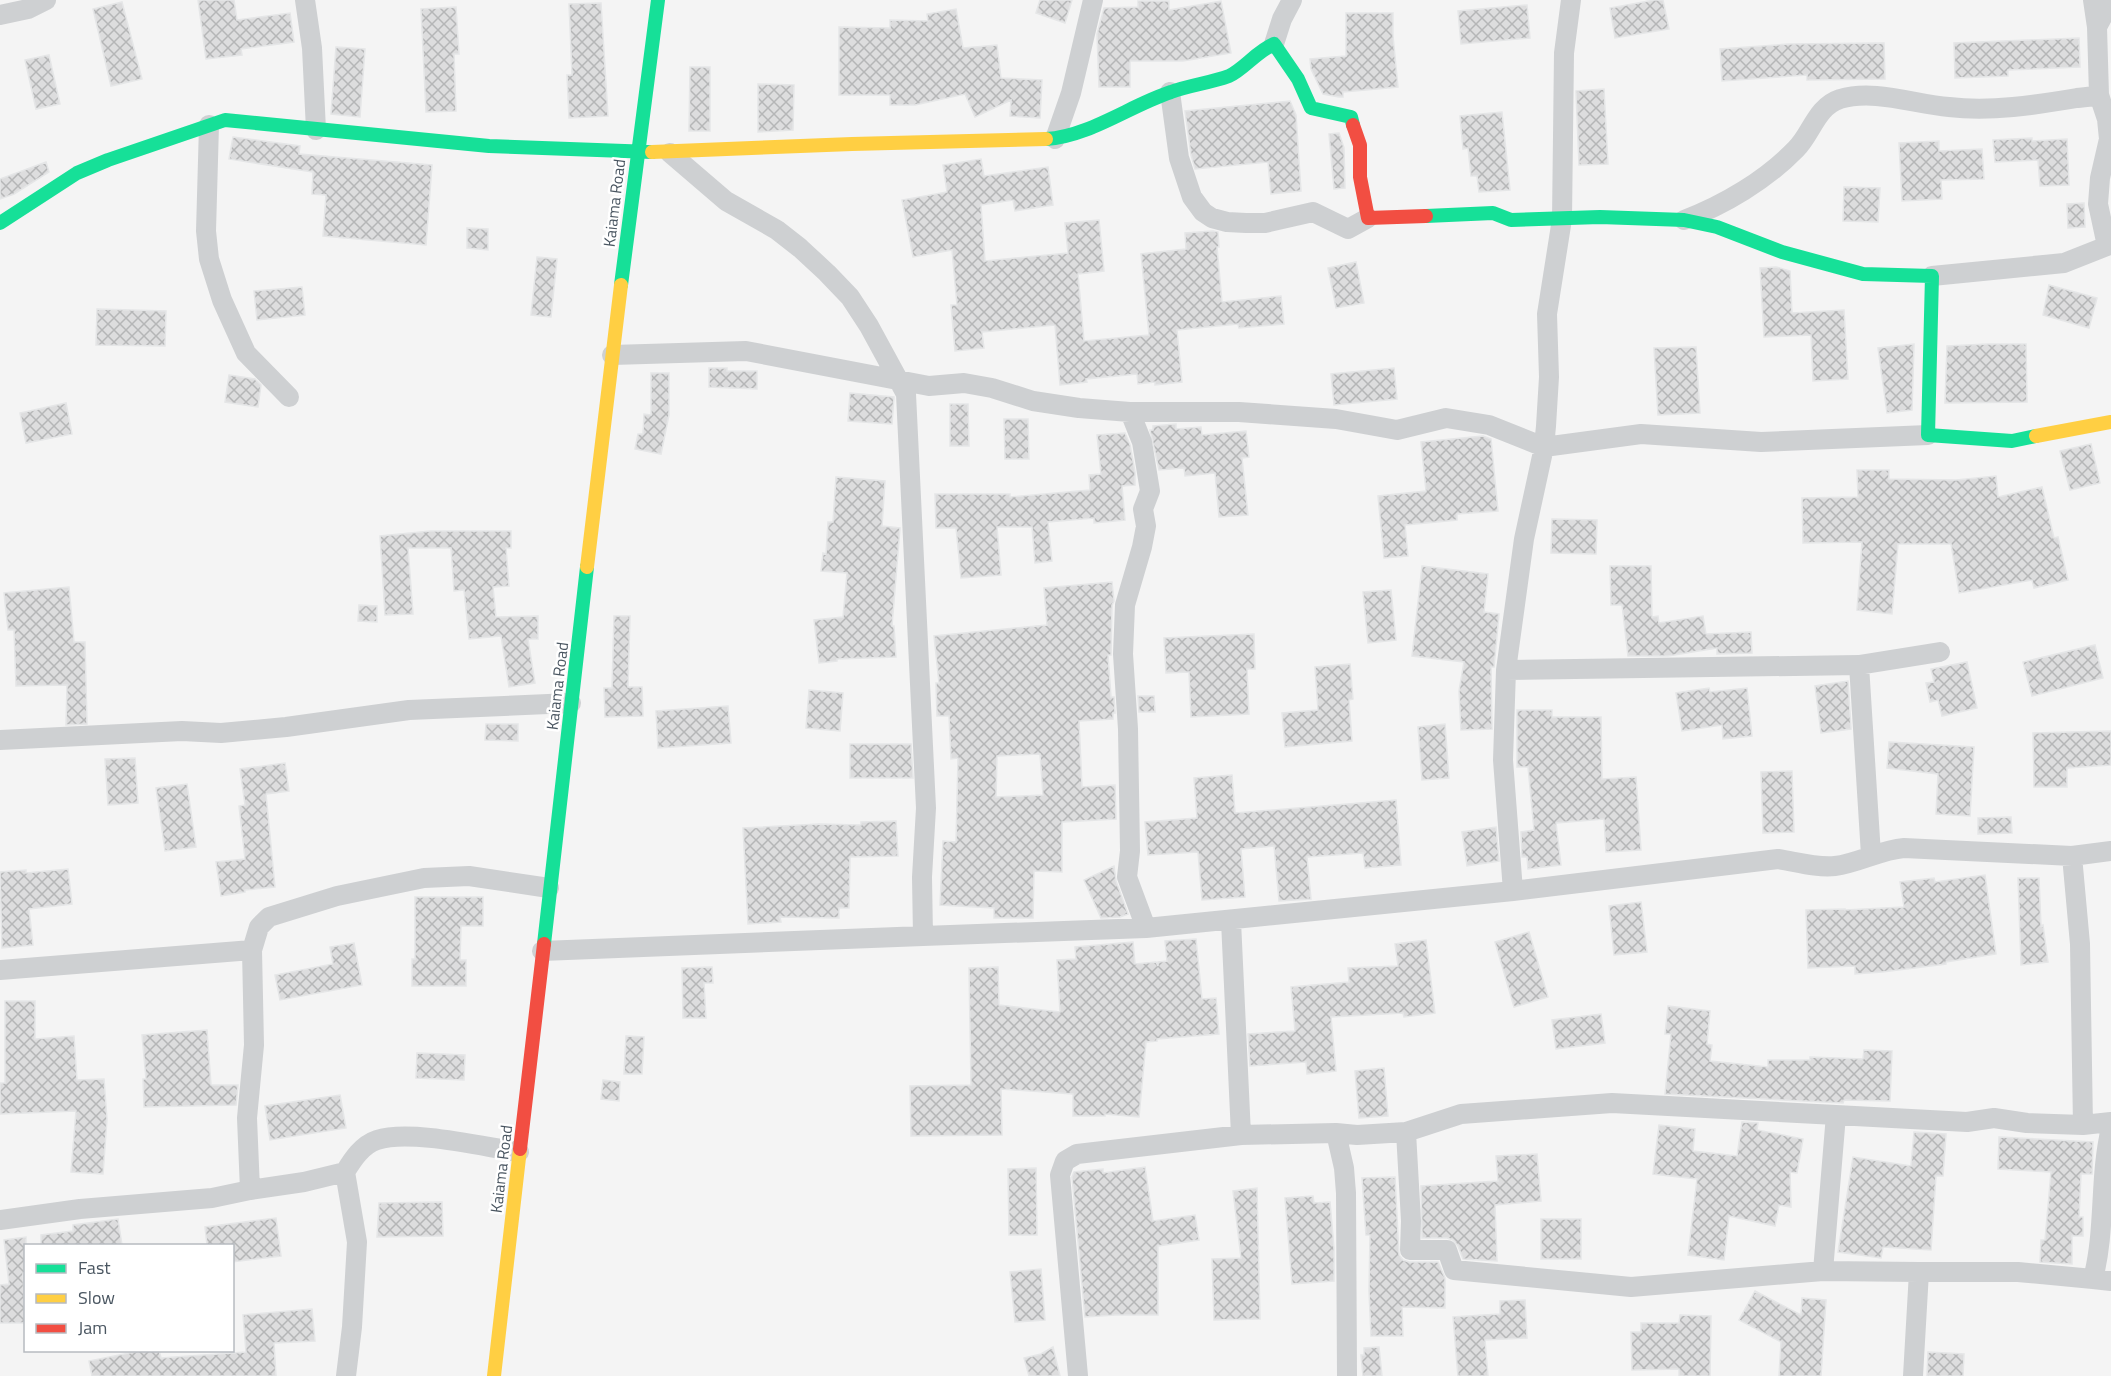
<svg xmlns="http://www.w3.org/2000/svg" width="2111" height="1376" viewBox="0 0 2111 1376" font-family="'Titillium Web',sans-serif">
<defs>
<pattern id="building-cross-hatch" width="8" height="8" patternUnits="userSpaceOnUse" patternTransform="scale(1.5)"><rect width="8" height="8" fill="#ddddde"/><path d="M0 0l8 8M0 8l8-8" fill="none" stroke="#b5b6b7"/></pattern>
</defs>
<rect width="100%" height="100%" fill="#f4f4f4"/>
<path fill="url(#building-cross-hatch)" stroke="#e5e6e7" stroke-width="1.5" fill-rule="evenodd" d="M198,0H234L237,20L290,13L294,42L241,49L242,55L206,59Z
M1040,0H1072L1065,23L1036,13Z
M1654,0H1663L1669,29L1615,38L1610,8Z
M1138,1H1169V10L1221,1L1231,53L1183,61H1130V87H1099L1097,34L1104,8L1138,7Z
M122,2L142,79L111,86L93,9Z
M601,3L608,116L569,118L567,75H572L569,4Z
M1527,5L1530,38L1461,44L1458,11Z
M456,7L459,54H454L456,111L426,112L421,9Z
M956,9L963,48L997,45L1001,78L1042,80L1040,118L1010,116L1011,100L975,117L965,94L915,105H890V95H839V27L890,28V20L928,21L927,14Z
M1346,13H1393V36L1398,87L1343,92V97H1339L1323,94L1311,69L1310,59L1346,56Z
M2079,38L2080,67L2008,70V76L1955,78L1954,43Z
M1884,43L1885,79L1807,80V75L1722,81L1720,49L1789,44Z
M336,47L365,49L360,117L331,114Z
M49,55L60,104L36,109L25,60Z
M690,67H710V131H689Z
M758,84L794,85L793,130L758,132Z
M1604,89L1608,164L1579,165L1576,91Z
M1290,101L1296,115L1301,191L1271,194L1268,162L1195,169L1191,155L1185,111Z
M1502,112L1510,190L1479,192L1477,176H1471L1468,148L1463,149L1460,116Z
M1339,133L1344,148L1345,188L1334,189L1329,134Z
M233,137L300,146L299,154L432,165L426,245L323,236L326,195L312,194L313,172L229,159Z
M2032,138V141L2067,139L2069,185L2040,186L2038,160L1995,162L1993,140Z
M1939,141V151L1982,149L1984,179L1941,180L1942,199L1902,201L1899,143Z
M981,159L984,176L1048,167L1053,205L1015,211L1013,200L981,205L985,261L1068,253L1065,223L1099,220L1104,271L1078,274L1084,341L1149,335L1141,254L1186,249L1185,233L1213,231L1218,232L1219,247H1217L1222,302L1281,296L1284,324L1239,328L1238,324L1177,330L1182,382L1155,385V382L1138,384L1137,374L1086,379L1087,382L1060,385L1055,325L982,332L984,348L955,351L951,305H957L952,250L913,257L902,200L947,192L943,165Z
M46,162L49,172L14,194L0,199V179Z
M1844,187L1880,188L1878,222L1843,221Z
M2084,203L2085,227L2068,228L2067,204Z
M467,228L488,229V250L467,248Z
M537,257L557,259L551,317L531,315Z
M1356,262L1364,303L1336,308L1328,268Z
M1776,267L1790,271L1792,313L1844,310L1848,379L1813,381L1811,335L1764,337L1760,268Z
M2049,285L2097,298L2089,328L2043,315Z
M302,287L305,315L257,320L254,291Z
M97,309L166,311L165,346L96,345Z
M1914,344L1912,410L1887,413L1878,348Z
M1988,344H2026L2027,402L1945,403L1947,346Z
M1696,347L1700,413L1658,415L1654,348Z
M709,368H727V371H757V389L709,387Z
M1394,368L1397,399L1334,405L1331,374Z
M651,373H669V415L661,454L635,449L638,434H643L644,414L651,415Z
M229,375L255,379L261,385L258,407L225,402Z
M850,393L894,397L892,424L848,421Z
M66,403L72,434L26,443L20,413Z
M950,404H968L969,446H950Z
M1004,419H1028L1029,459H1005Z
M1176,424V429L1201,427L1202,435L1246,431L1249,457L1242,458L1248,515L1219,517L1215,473L1185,476L1184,468L1159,470L1150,430H1153V426Z
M1125,433L1130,445L1135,472V485L1122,486L1125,520L1094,523V518L1048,522L1052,561L1035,563L1032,527H997L1001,575L961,578L956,528H936L935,494H1010V497L1090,490L1089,475L1101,474L1097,435Z
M1483,436L1491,439L1498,511L1457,514V520L1405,525L1408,556L1384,558L1378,496L1426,491L1421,442Z
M2091,444L2100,483L2070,490L2060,451Z
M1857,470H1889V479L1956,480L1996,476L1998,497L2042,487L2054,538L2058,537L2068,580L2034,588L2032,580L1959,593L1951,544H1898L1892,614L1857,610L1862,542L1803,543L1802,498L1858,497Z
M836,477L885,481L882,526L900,528L892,626H894L896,657L837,659V661L819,663L814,620L843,617L847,573L821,571L823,553L826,554L828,522H833Z
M1552,519L1597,520L1596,554L1551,553Z
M431,531H511V548H506L509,586L493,587L496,617L538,616V639H528L535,683L509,687L501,636L469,639L464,590L454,591L451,548H408L413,614L385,615L380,536Z
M1422,566L1488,574L1484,612L1499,614L1494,667H1491L1492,729L1461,730L1459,691L1464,662L1412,656Z
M1610,566H1651L1652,617L1658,616L1659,623L1703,616L1706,634L1751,632L1752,653L1717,654V648L1668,656H1628L1622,605H1611Z
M1112,582L1114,601L1112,605L1111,655H1108L1111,697H1114L1115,713H1113V719L1079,721L1082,787L1115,785L1116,819L1062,822V872L1034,871L1033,918H994V908L940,905L943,841L956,842L958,758L951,759L949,716H937L936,683H939L934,636L1047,625L1044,588ZM1040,754L1043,795L996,797L997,756Z
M69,587L74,642H85L87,724L66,725L67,685L16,686L14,630H8L4,593Z
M1391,590L1396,640L1368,643L1363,592Z
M359,605L377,606V622L358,621Z
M614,616H630L628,687H642L643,716L605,717L604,688H612Z
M1254,634L1255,669H1247L1249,714L1191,717L1189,672L1166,673L1164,638Z
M2095,645L2103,678L2032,696L2023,662Z
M1967,662L1977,708L1942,716L1938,700L1930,702L1926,683L1934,682L1931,669Z
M1350,664L1353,699L1349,700L1352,741L1285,747L1282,713L1318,710L1315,667Z
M1848,681L1851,729L1821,733L1815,686Z
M1709,688L1710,692L1747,688L1752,736L1723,739L1722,725L1682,731L1676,693Z
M809,690L843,693L840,731L806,728Z
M1138,696H1154L1155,712H1139Z
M728,706L731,743L658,748L656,711Z
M1517,710H1552V717H1601L1602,779L1636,777L1641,850L1606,852L1604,819L1556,823L1561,865L1528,869L1527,857H1522L1521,832L1534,830L1528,767H1517Z
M486,724H518V741L485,740Z
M1445,724L1449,778L1422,780L1418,727Z
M2111,731V765L2067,768V787H2034L2033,733Z
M1889,742L1974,747L1970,816L1936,814L1938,774L1887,768Z
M850,744H911L913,778H850Z
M135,758L138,803L108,805L105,759Z
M285,763L289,791L266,794L275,887L245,890V892L221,896L216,862L245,859L239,806L245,805L240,769Z
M1792,771L1794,832L1763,833L1761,772Z
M1232,775L1235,813L1396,800L1401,865L1365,868L1363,853L1307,857L1311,899L1279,901L1274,846L1241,849L1245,897L1202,900L1198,852L1148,855L1145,822L1197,818L1194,778Z
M187,784L196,847L165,851L156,788Z
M2011,817L2012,833L1978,834V818Z
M896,821L898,856L850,857L849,908H839V918L780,917L781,922L748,924L743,828L819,824L861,825V822Z
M1496,827L1499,861L1467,866L1462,832Z
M1114,866L1116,881L1128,914L1120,917L1101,918L1084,880Z
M68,869L72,904L29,909L33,945L2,948L0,872L26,870V873Z
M1985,875L1996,954L1946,962V964L1882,972L1855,974V966L1808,968L1806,910L1845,909V910L1904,907L1900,882L1934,878L1935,882Z
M2018,878H2039L2041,926L2043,925L2048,962L2021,965Z
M415,897H483V926H461L460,960H466V986H412V959H415Z
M1641,902L1647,952L1614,955L1609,906Z
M1529,932L1548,997L1514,1007L1495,942Z
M1196,939L1202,999L1216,998L1219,1034L1157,1039V1041L1146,1042L1139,1117L1105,1114V1116H1073V1094L1001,1089L1002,1135L911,1136L910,1086L971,1085L969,968L998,967L999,1005L1060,1012L1057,960L1076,959L1075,947L1133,942L1135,964L1156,962L1158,966V962L1167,961L1165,941Z
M1426,940L1435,1013L1404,1017L1403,1013L1331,1017L1336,1071L1307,1074L1306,1062L1250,1066L1248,1034L1295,1031L1291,987L1349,982L1348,968L1398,966L1395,944Z
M354,943L362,985L280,1000L275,975L333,964L330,947Z
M712,967L713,983H704L706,1018H683L682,968Z
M5,1001H35V1039L74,1036L77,1080L104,1079L107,1119L103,1174L71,1172L76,1111L0,1114V1083H5Z
M1668,1006L1710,1011L1707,1044L1712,1045L1710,1061L1768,1067V1060H1810V1057L1863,1059L1864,1050L1892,1051L1890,1101L1844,1100L1843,1103L1665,1094L1671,1034H1665Z
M1601,1014L1605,1043L1556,1049L1552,1020Z
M207,1030L211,1085H238L236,1105L144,1107L143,1079H146L142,1035Z
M626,1036L644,1037L642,1074H624Z
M417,1053L465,1055L464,1080L416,1078Z
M1384,1068L1388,1116L1359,1118L1355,1071Z
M603,1080L620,1082L619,1101L601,1099Z
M340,1095L346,1128L270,1140L265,1106Z
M1742,1122L1758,1123L1757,1130L1803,1139L1797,1173L1790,1172L1791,1207L1779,1205L1775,1226L1729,1216L1724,1260L1688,1255L1697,1179L1653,1174L1659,1125L1695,1129L1693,1151L1737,1156Z
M1914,1132L1946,1134L1943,1176H1936L1931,1250L1883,1247L1881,1258L1838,1252L1853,1157L1911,1166Z
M1999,1137L2093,1142L2092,1174H2081L2079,1217H2083V1236H2072V1264L2040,1262L2041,1240H2045L2051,1172L1998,1169Z
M1537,1154L1541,1201L1495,1205L1497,1261L1463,1259L1458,1246L1453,1240L1447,1238H1422L1421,1186L1498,1181L1496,1156Z
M1145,1167L1153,1221L1195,1215L1199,1240L1158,1246V1315H1115L1085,1317L1072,1177L1074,1172L1103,1169V1173Z
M1036,1168L1037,1235H1009L1008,1169Z
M1395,1177L1399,1255L1403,1260L1409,1262H1438L1445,1278V1308L1402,1307L1403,1336H1371L1369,1291L1370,1235H1366L1362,1178Z
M1257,1188L1260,1319L1214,1320L1212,1259L1241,1258L1233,1191Z
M1313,1196L1314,1203L1330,1202L1334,1248V1281L1292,1284L1285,1198Z
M442,1202L443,1236L377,1237L379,1203Z
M276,1218L281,1256L232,1262V1245H207L205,1227Z
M118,1219L122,1245H41V1235L73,1231V1225Z
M1541,1219H1581V1259H1541Z
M26,1237V1272L23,1273L25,1323H0V1285L9,1284L4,1240Z
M1041,1269L1045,1320L1015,1322L1010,1272Z
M1755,1291L1801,1315L1802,1298L1826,1300L1821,1376H1779L1781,1342L1739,1320Z
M1525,1300L1527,1338L1485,1340L1488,1376H1458L1453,1317L1500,1314V1301Z
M312,1309L315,1341L274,1343L276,1376H92L89,1361L144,1350H159L161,1358L246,1352L243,1315Z
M1680,1315L1711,1316L1710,1376H1679V1369L1632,1370L1631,1332H1641V1323H1679Z
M1053,1347L1060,1376H1029L1024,1358L1041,1354Z
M1379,1347L1382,1376H1363L1361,1355H1364V1348Z
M1928,1352L1964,1354L1963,1376H1927Z"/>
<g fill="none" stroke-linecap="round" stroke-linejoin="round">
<path stroke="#ced0d2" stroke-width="20" d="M305,0L312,48L316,130
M2093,0L2097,27L2099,95
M0,15L28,9L46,0
M2097,27L2111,1
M1274,44L1282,19L1292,0
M1170,92L1179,158L1192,197L1203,212L1212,218L1227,222L1246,223H1265L1313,212L1348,229L1368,218
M209,125L206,231L209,259L222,300L246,353L289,397
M1055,139L1071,93L1093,0
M670,153L726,201L777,230L800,248L827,273L850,297L869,326L906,394L926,808L922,877L923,936L1146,928L1513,891L1778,859C1797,862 1817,868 1835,866C1859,863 1880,850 1904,848L2072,856L2111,851
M1684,220C1724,205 1766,180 1796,149C1812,133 1816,107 1840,99C1874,89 1914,104 1949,107C1991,112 2035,105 2077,98C2084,97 2091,97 2099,95L2107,119L2109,139L2100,178L2098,204L2107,246L2064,263L1932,276
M612,355L746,351L929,386L964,383L992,388L1033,401L1079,408L1130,412L1142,442L1150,491L1143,509L1146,526L1142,547L1125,605L1123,654L1128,729L1130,851L1127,877L1146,928
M1130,412H1239L1336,419L1397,430L1446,418L1489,425L1544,447L1641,434L1761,442L1928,435
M1859,665L1940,652
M1506,670L1859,665L1871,855
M0,740L182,731L221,733L286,727L409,710L571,703
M2072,856L2080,944L2083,1125L2111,1122
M1513,891L1503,760L1506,670L1524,539L1544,447L1546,426L1549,377L1547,314L1562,219L1564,53L1571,0
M1231,921L1241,1135
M542,951L923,936
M0,970L252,950
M2111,1128C2099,1178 2106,1229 2093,1279L2111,1281
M1406,1132L1461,1114L1612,1103L1836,1115
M1336,1133L1357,1135L1406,1132L1411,1221L1410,1250H1447L1454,1270L1631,1287L1823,1271
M345,1172C353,1159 362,1145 377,1140C410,1129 484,1147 519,1152
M250,1190L247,1118L254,1045L252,950L259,927L269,917L337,896L424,878L469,876L549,888
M0,1220L80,1209L212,1198L250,1190L304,1182L345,1172L357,1242L352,1327L346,1376
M1919,1272L1823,1271L1836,1115L1967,1122L1994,1118L2027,1123L2083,1125
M1078,1376L1060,1175L1065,1161L1077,1154L1241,1135L1336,1133L1344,1168L1346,1193L1347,1376
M1913,1376L1919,1272H2018L2093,1279"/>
<path stroke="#16e098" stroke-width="14" d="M1046,139C1088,137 1131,105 1171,92C1190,85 1210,83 1229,76C1244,69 1256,52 1274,44L1298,79L1311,108L1351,117L1353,125
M1426,216L1493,213L1511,220L1600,217L1684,220L1717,227L1782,252L1863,274L1932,276L1928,435L2012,441L2036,436
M0,223L77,173L108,160L225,120L489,146L652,152
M621,285L658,0
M544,944L587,567"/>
<path stroke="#ffcf43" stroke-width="14" d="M652,152L852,144L1046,139
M2036,436L2111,422
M587,567L621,285
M494,1376L520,1149"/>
<path stroke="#f24e42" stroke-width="14" d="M1353,125L1360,145V177L1368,218L1426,216
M520,1149L544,944"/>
</g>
<g text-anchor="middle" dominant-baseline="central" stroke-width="5" stroke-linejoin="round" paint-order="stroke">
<g font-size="16" fill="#4a5661" stroke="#fff">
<text transform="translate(614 203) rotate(-83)">Kaiama Road</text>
<text transform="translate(557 686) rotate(-83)">Kaiama Road</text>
<text transform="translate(501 1169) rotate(-83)">Kaiama Road</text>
</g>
</g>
<rect x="24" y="1244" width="210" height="108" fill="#ffffff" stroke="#b7bbc0" stroke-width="1.5"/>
<rect x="36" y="1264" width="30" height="9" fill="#16e098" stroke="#b7bbc0" stroke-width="1.5"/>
<text x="78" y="1274" font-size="18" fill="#4a5661">Fast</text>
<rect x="36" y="1294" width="30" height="9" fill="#ffcf43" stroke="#b7bbc0" stroke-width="1.5"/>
<text x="78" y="1304" font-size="18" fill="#4a5661">Slow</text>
<rect x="36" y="1324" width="30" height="9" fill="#f24e42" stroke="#b7bbc0" stroke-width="1.5"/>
<text x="78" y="1334" font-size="18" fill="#4a5661">Jam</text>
</svg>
